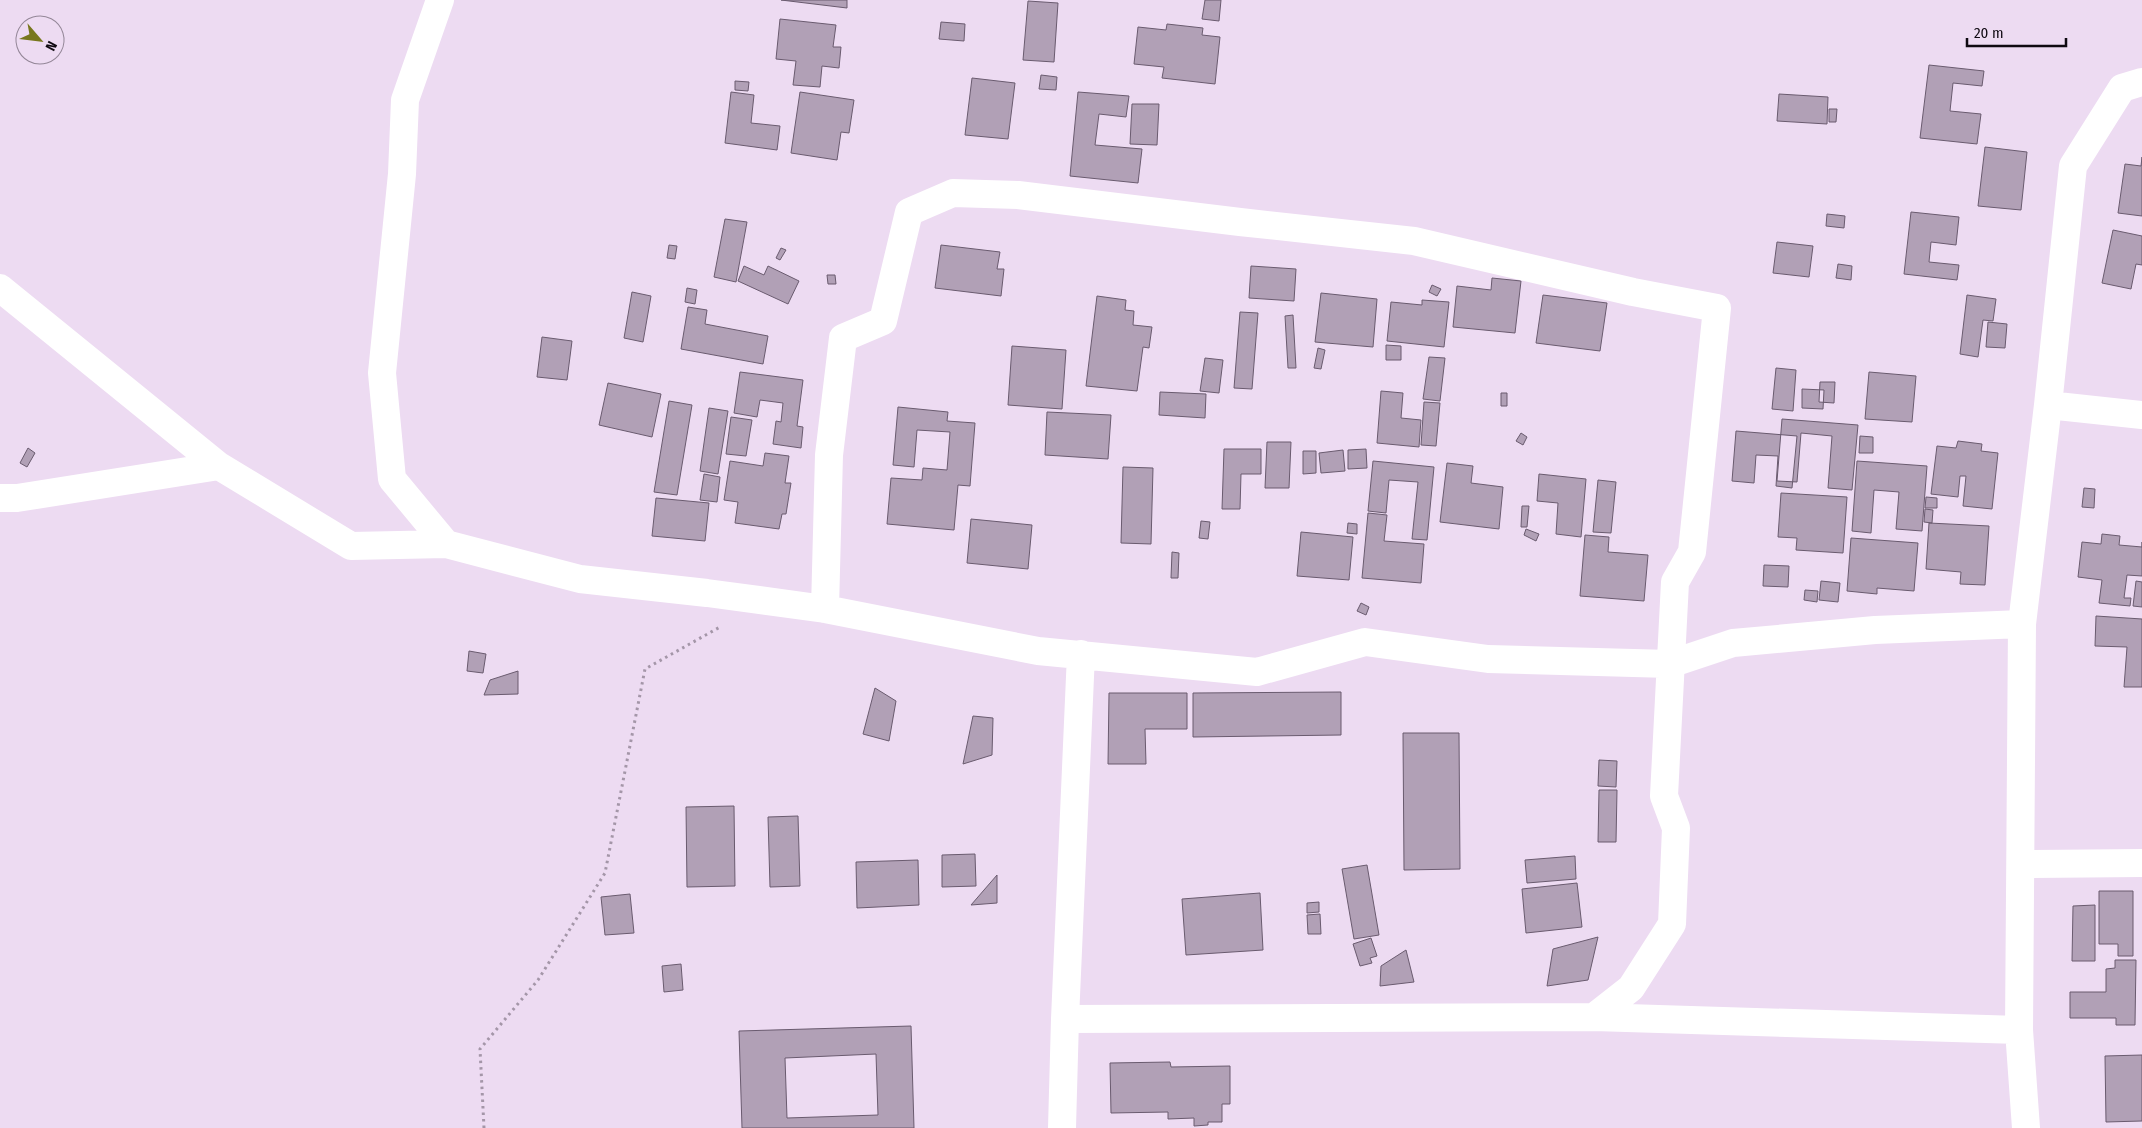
<svg xmlns="http://www.w3.org/2000/svg" width="2142" height="1128" viewBox="0 0 2142 1128" font-family="'Fira Sans Condensed',sans-serif">
<rect width="100%" height="100%" fill="#eddbf2"/>
<path fill="#b1a0b6" stroke="#6a5b6f" fill-rule="evenodd" d="M781,0H847V8Z
M1205,0H1221L1219,21L1202,19Z
M1028,1L1058,3L1054,62L1023,60Z
M780,19L836,25L833,47H841L839,68L822,66L820,87L793,85L796,61L776,59Z
M941,22L965,24L964,41L939,39Z
M1167,24L1203,28L1202,35L1220,37L1215,84L1162,78L1164,67L1134,64L1138,27L1166,30Z
M1929,65L1984,71L1982,86L1953,83L1950,111L1981,114L1977,144L1920,138Z
M1041,75L1057,77L1056,90L1039,89Z
M972,78L1015,83L1008,139L965,135Z
M735,81L749,82L748,91L735,90Z
M731,92L754,95L751,123L780,126L777,150L725,143Z
M800,92L854,100L849,133L841,132L837,160L791,153Z
M1078,92L1129,96L1126,117L1099,114L1095,145L1142,149L1138,183L1070,176Z
M1779,94L1828,97L1827,124L1777,121Z
M1132,104H1159L1157,145L1130,144Z
M1829,109H1837L1836,122H1829Z
M1985,147L2027,152L2021,210L1978,206Z
M2142,157V216L2118,213L2125,164L2141,166Z
M1911,212L1959,217L1956,245L1931,242L1929,262L1959,265L1957,280L1904,274Z
M1827,214L1845,216L1844,228L1826,226Z
M725,219L747,222L736,282L714,277Z
M2113,230L2142,236V265L2136,264L2131,289L2102,283Z
M1777,242L1813,246L1809,277L1773,273Z
M669,245L677,246L675,259L667,258Z
M941,245L1000,252L997,269H1004L1001,296L935,288Z
M781,248L786,250L780,260L776,258Z
M1838,264L1852,266L1851,280L1836,278Z
M744,266L764,275L768,266L799,281L788,304L738,281Z
M1251,266L1296,269L1294,301L1249,298Z
M827,275H835L836,284H828Z
M1492,278L1521,281L1515,333L1453,327L1457,286L1491,290Z
M1432,285L1441,289L1437,296L1429,292Z
M687,288L697,290L695,304L685,302Z
M632,292L651,296L643,342L624,338Z
M1321,293L1377,299L1373,347L1315,342Z
M1543,295L1607,303L1600,351L1536,343Z
M1967,295L1996,299L1993,321L1983,320L1978,357L1960,354Z
M1097,296L1126,300L1125,310L1134,311L1133,325L1152,327L1149,348L1143,347L1137,391L1086,386Z
M1422,300L1449,302L1444,347L1387,341L1391,302L1422,305Z
M688,307L707,310L705,324L768,336L763,364L681,349Z
M1240,312L1258,313L1252,389L1234,388Z
M1293,315L1296,368H1288L1285,316Z
M1988,322L2007,324L2005,348L1986,347Z
M542,337L572,341L567,380L537,377Z
M1386,345L1401,346V360H1386Z
M1012,346L1066,350L1062,409L1008,405Z
M1318,348L1325,350L1321,369L1314,368Z
M1429,357L1445,358L1440,401L1423,399Z
M1205,358L1223,360L1219,393L1200,391Z
M1776,368L1796,370L1793,411L1772,409Z
M740,372L803,380L797,426L803,427L801,448L773,444L776,421L781,422L783,403L760,400L757,417L734,413Z
M1869,372L1916,376L1912,422L1865,419Z
M1820,382H1835L1834,403L1819,402Z
M608,383L661,394L652,437L599,425Z
M1802,389L1824,390L1823,409L1802,408Z
M1381,391L1403,393L1401,418L1421,420L1419,447L1377,443Z
M1160,392L1206,394L1205,418L1159,415Z
M1501,393H1507V406H1501Z
M669,401L692,405L677,495L654,492Z
M1424,402L1440,403L1436,446L1421,445Z
M898,407L948,412L947,421L975,423L970,486L958,485L954,530L887,524L891,478L922,480L923,468L947,470L950,432L917,430L914,467L893,465Z
M709,408L728,411L718,474L700,471Z
M1047,412L1111,415L1108,459L1045,455Z
M731,417L752,420L746,456L726,454Z
M1782,419L1858,425L1852,490L1828,488L1832,436L1801,433L1797,482L1777,481Z
M1736,431L1797,436L1792,488L1776,486L1778,456L1756,455L1754,483L1732,481Z
M1521,433L1527,437L1523,445L1516,441Z
M1860,436L1873,437V453H1859Z
M1958,441L1982,444L1981,451L1998,453L1992,509L1963,506L1966,476H1960L1958,497L1931,494L1937,446L1956,448Z
M1267,442H1291L1289,488H1265Z
M28,448L35,453L27,467L20,463Z
M1224,449H1261V474H1241L1240,509H1222Z
M1366,449L1367,468L1348,469V450Z
M1343,450L1345,471L1321,473L1319,453Z
M1303,451H1316V473L1303,474Z
M765,453L789,456L785,483H791L786,514H782L779,529L735,523L738,502L724,500L730,461L763,466Z
M1373,461L1434,467L1427,540L1412,539L1418,482L1389,480L1386,513L1368,511Z
M1857,461L1927,466L1922,531L1896,529L1899,492L1874,490L1871,533L1852,531Z
M1447,463L1473,466L1471,483L1503,487L1499,529L1440,522Z
M1123,467L1153,468L1151,544L1121,543Z
M704,474L720,477L717,502L700,500Z
M1539,474L1586,479L1581,537L1556,534L1558,503L1537,501Z
M1598,480L1616,482L1611,533L1593,532Z
M2084,488L2095,489L2094,508L2082,507Z
M1781,493L1847,497L1843,553L1796,550L1797,538L1778,537Z
M1926,497L1937,498V508H1925Z
M656,498L709,503L705,541L652,536Z
M1522,506H1529L1527,527H1521Z
M1925,509L1933,510L1932,523L1924,522Z
M1368,513L1387,515L1384,541L1424,544L1421,583L1362,578Z
M971,519L1032,525L1028,569L967,563Z
M1201,521L1210,522L1208,539L1199,538Z
M1348,523L1357,524V534L1347,533Z
M1929,523L1989,526L1985,585L1960,584L1961,572L1926,569Z
M1526,529L1539,534L1536,541L1524,535Z
M1301,532L1353,537L1349,580L1297,576Z
M2102,534L2120,536L2119,545L2142,547V542V576L2127,575L2124,598H2131L2130,606L2099,603L2102,580L2078,577L2082,542L2101,544Z
M1585,535L1609,537L1608,552L1648,555L1644,601L1580,596Z
M1851,538L1918,543L1914,591L1877,588V594L1847,591Z
M1172,552L1179,553L1178,578H1171Z
M1764,565L1789,566L1788,587L1763,586Z
M1821,581L1840,583L1838,602L1819,600Z
M2136,581L2142,582V607L2133,606Z
M1805,590L1818,591L1817,602L1804,600Z
M1361,603L1369,607L1366,615L1357,611Z
M2096,616L2142,619V687H2124L2127,647L2095,646Z
M469,651L486,654L483,673L467,671Z
M518,671V694L484,695L490,680Z
M875,688L896,701L889,741L863,734Z
M1341,692V735L1193,737V693Z
M1109,693H1187V729H1145L1146,764H1108Z
M973,716L993,718L992,755L963,764Z
M1403,733H1459L1460,869L1404,870Z
M1599,760L1617,761L1616,787L1598,786Z
M1599,790H1617L1616,842H1598Z
M734,806L735,886L687,887L686,807Z
M798,816L800,886L770,887L768,817Z
M975,854L976,886L942,887V855Z
M1575,856L1576,879L1527,883L1525,860Z
M918,860L919,905L857,908L856,862Z
M1367,865L1379,935L1354,939L1342,869Z
M997,875V903L971,905Z
M1577,883L1582,927L1526,933L1522,889Z
M2099,891H2133V956H2118V944H2099Z
M1260,893L1263,950L1186,955L1182,899Z
M630,894L634,933L605,935L601,897Z
M1319,902V912L1307,913V903Z
M2095,905V961H2072L2073,906Z
M1320,914L1321,934H1308L1307,915Z
M1598,937L1588,980L1547,986L1553,949Z
M1371,938L1377,956L1370,958L1372,963L1360,966L1353,944Z
M1406,950L1414,982L1380,986L1381,966Z
M2115,960H2136L2135,1025H2116V1018H2070V992H2106V969L2115,968Z
M681,964L683,990L664,992L662,966Z
M911,1026L914,1128H742L739,1031ZM876,1054L878,1115L787,1118L785,1058Z
M2142,1055V1121L2106,1122L2105,1056Z
M1170,1062L1171,1067L1230,1066V1104H1222V1122H1208V1125L1194,1126V1118L1168,1119V1112L1111,1113L1110,1063Z"/>
<g fill="none" stroke-linecap="round" stroke-linejoin="round">
<path stroke="#a496a8" stroke-width="3" stroke-dasharray="2.5 4" stroke-linecap="butt" d="M484,1128L480,1049L538,980L605,873L645,669L720,627"/>
<path stroke="#fff" stroke-width="28" d="M440,0L405,100L402,174L382,373L392,479L446,544
M0,288L219,466L351,546L446,544L580,579L707,593L825,609L1038,651L1257,672L1365,642L1488,659L1670,664L1733,643L1875,630L2022,624
M2048,405L2142,415
M0,498H17L219,466
M825,609L829,455L843,338L883,321L909,212L953,193L1018,195L1240,222L1414,241L1633,292L1717,308L1692,552L1675,582L1664,796L1676,828L1672,924L1631,988L1594,1017
M2021,864L2142,863
M1065,1019L1594,1017L2019,1030
M1062,1128L1065,1019L1081,654
M2026,1128L2019,1030L2022,624L2048,405L2073,166L2122,88L2142,82"/>
</g>
<g transform="translate(40 40) rotate(118)"><circle r="24" fill="#eddbf2" stroke="#948798"/>
<path d="M0-4L9 19L0 12L-9 19Z" fill="#78771d"/>
<text y="-8" font-size="14" font-weight="bold" text-anchor="middle" fill="#0f0911">N</text>
</g>
<path d="M1967 38v8h99v-8" fill="none" stroke="#0f0911" stroke-width="2.5"/>
<text x="1974" y="38" font-size="15" fill="#0f0911" stroke="#eddbf2" stroke-width="4" paint-order="stroke">20 m</text>
</svg>
